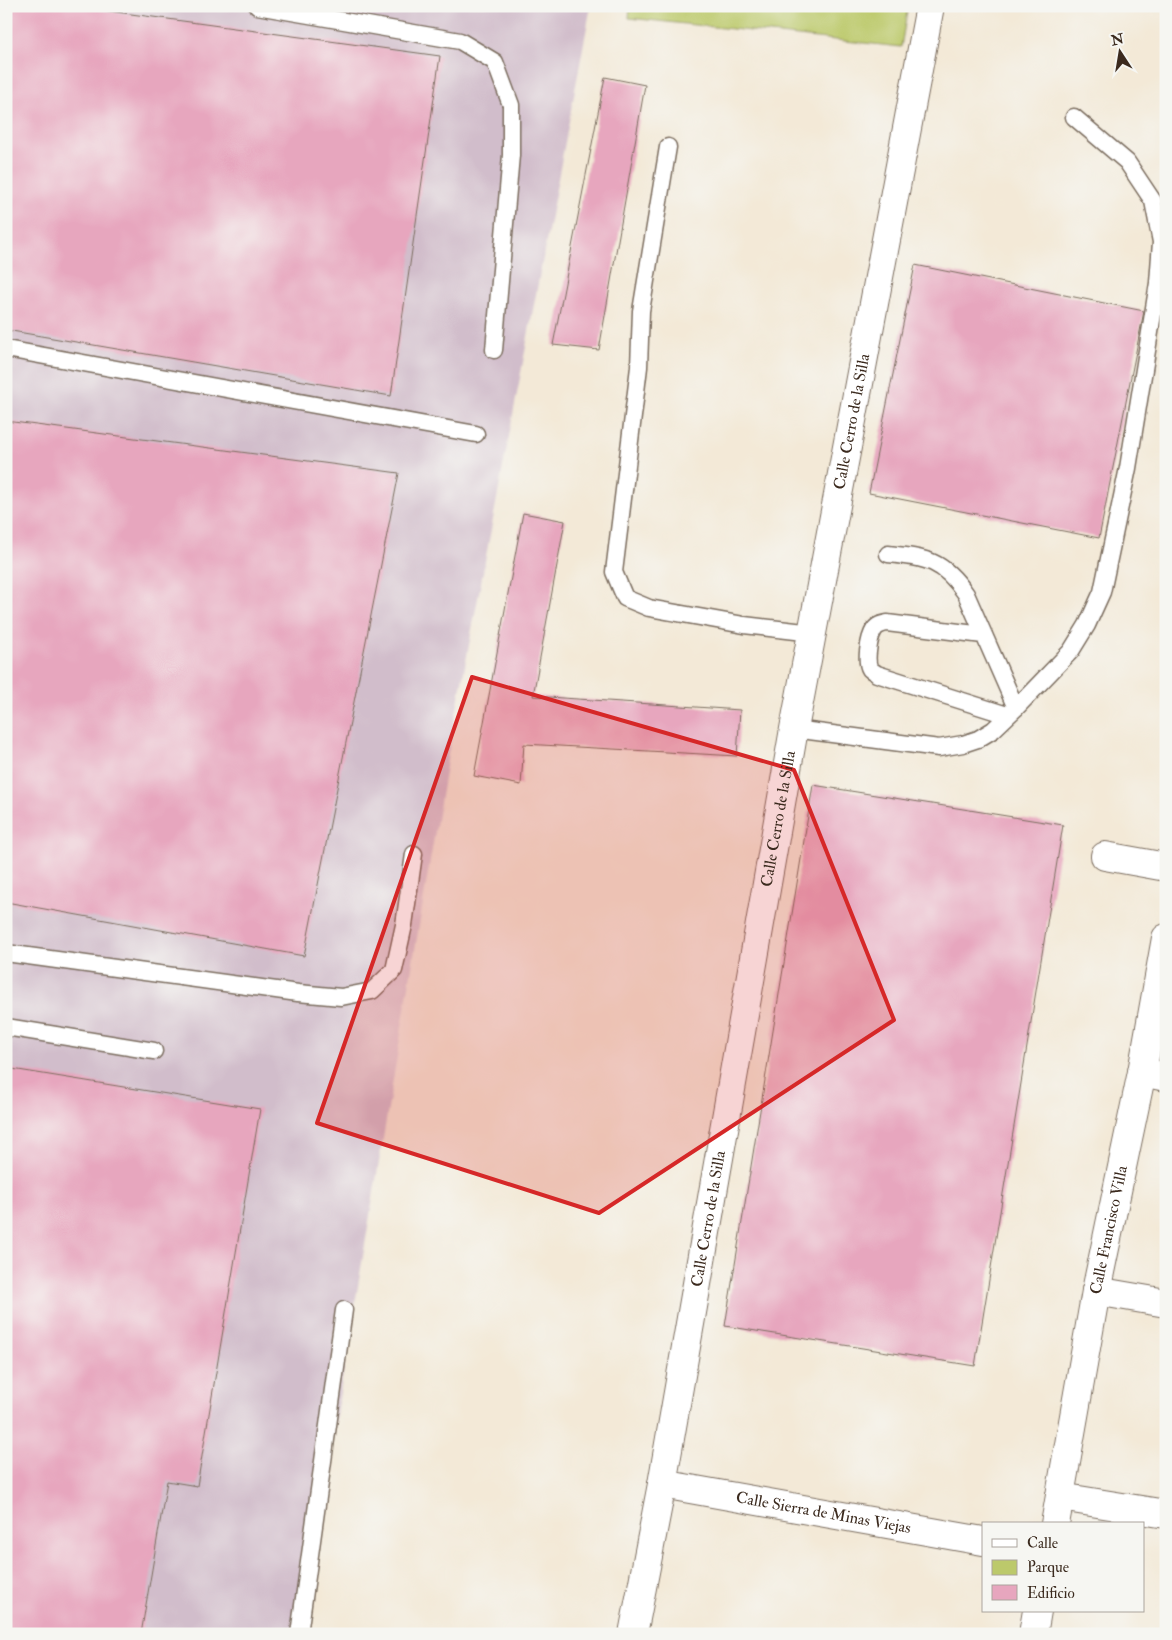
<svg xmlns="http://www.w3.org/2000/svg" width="1172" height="1640" viewBox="0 0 1172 1640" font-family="'IM FELL Double Pica',serif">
<rect width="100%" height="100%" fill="#f6f6f2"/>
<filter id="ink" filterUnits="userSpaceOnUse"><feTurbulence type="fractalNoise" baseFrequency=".02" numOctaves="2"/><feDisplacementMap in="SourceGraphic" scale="10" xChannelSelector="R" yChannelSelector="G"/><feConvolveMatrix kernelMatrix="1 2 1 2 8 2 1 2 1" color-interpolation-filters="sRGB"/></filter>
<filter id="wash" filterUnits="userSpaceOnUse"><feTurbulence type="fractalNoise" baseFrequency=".0096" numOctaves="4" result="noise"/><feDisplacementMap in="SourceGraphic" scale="20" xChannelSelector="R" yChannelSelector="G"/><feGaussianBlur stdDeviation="1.12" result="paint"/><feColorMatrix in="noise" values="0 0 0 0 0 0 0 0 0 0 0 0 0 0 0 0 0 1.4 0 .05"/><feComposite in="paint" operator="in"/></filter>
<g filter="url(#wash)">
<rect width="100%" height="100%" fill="#f3e9d7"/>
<path fill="#d1bdcb" d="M6,6H591L448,755L299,1634H6Z"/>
<path fill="#bcc96b" stroke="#7c7a44" d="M630,6H908L901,47L629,18Z"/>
<g id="blocks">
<path fill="#e7a6be" d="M6,6H72L440,56L391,396L6,330Z
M605,77L645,85L599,350L553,345Z
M915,265L1144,311L1099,538L869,493Z
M6,421L399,473L304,956L6,902Z
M523,513L565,521L533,696L740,710L737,756L524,744L521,785L474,776Z
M813,785L1063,825L975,1366L725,1326Z
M6,1068L260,1109L197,1486L167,1481L141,1634H6Z"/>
</g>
</g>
<g filter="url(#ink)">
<use href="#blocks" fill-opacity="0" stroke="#7b6d5f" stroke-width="1"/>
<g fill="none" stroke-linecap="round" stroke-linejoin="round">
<defs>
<path id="lane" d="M257,6L460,41L495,62L511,105V155L494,350
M668,147L641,311L639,367L614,572L625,598L649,608L744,625L813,633
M6,349L476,434
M888,554C927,558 943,560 966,594L1016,708
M983,635L887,623C882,624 877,625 874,630C869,638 865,661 870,669C872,671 875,672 877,674L1007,715
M794,729L939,748L963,744L978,739L993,730L1016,708L1071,651L1087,625L1102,592L1128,468L1158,283L1161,242L1153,201L1127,162L1074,117
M6,953L298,993L341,997L372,991L394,970L404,925L414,854
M6,1027L154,1051
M299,1634L344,1310"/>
<g id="street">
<path d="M1105,856L1166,867"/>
<path d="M1142,1072L1166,1077"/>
<path d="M1096,1291L1166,1303"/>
<path id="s1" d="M662,1484L983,1541"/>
<path d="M1060,1497L1166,1514"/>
<path id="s2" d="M633,1634L662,1484L794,729L930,6"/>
</g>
<g id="secondary">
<path id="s3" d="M1055,1524L1096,1291L1142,1072L1166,938"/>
<path d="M1033,1634L1037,1611"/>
</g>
</defs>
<use href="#lane" stroke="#7b6d5f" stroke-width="19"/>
<use href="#street" stroke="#7b6d5f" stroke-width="30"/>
<use href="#secondary" stroke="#7b6d5f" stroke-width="30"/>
<use href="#lane" stroke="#fff" stroke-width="16"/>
<use href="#street" stroke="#fff" stroke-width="28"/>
<use href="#secondary" stroke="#fff" stroke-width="28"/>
</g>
</g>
<path fill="#d62828" fill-opacity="0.2" stroke="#d62828" stroke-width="4" stroke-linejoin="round" d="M472,677L794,770L894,1020L599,1213L317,1123Z"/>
<g text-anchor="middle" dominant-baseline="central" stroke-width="5" stroke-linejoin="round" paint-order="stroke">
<g font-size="16" fill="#3b2a1e" stroke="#f6f6f2">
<text stroke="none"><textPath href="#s2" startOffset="1232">Calle Cerro de la Silla</textPath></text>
<text stroke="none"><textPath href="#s2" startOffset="828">Calle Cerro de la Silla</textPath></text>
<text stroke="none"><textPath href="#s2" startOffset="422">Calle Cerro de la Silla</textPath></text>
<text stroke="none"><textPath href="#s3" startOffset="299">Calle Francisco Villa</textPath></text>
<text stroke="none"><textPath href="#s1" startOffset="164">Calle Sierra de Minas Viejas</textPath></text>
</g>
</g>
<rect width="1172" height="1640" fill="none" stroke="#f6f6f2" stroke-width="25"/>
<rect x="982" y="1522" width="162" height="90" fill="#f6f6f2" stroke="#aba49d"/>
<rect x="992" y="1539" width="25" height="8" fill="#ffffff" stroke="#aba49d"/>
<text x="1027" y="1548" font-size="15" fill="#3b2a1e">Calle</text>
<rect x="992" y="1560" width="25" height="15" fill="#bcc96b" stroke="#aba49d"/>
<text x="1027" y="1572" font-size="15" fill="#3b2a1e">Parque</text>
<rect x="992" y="1585" width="25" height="15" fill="#e7a6be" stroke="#aba49d"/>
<text x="1027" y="1598" font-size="15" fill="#3b2a1e">Edificio</text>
<g transform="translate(1120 52) rotate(348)" stroke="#f6f6f2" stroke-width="4" paint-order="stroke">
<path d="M0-4L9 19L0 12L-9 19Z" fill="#3b2a1e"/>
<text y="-8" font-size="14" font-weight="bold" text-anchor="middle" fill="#3b2a1e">N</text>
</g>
</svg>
